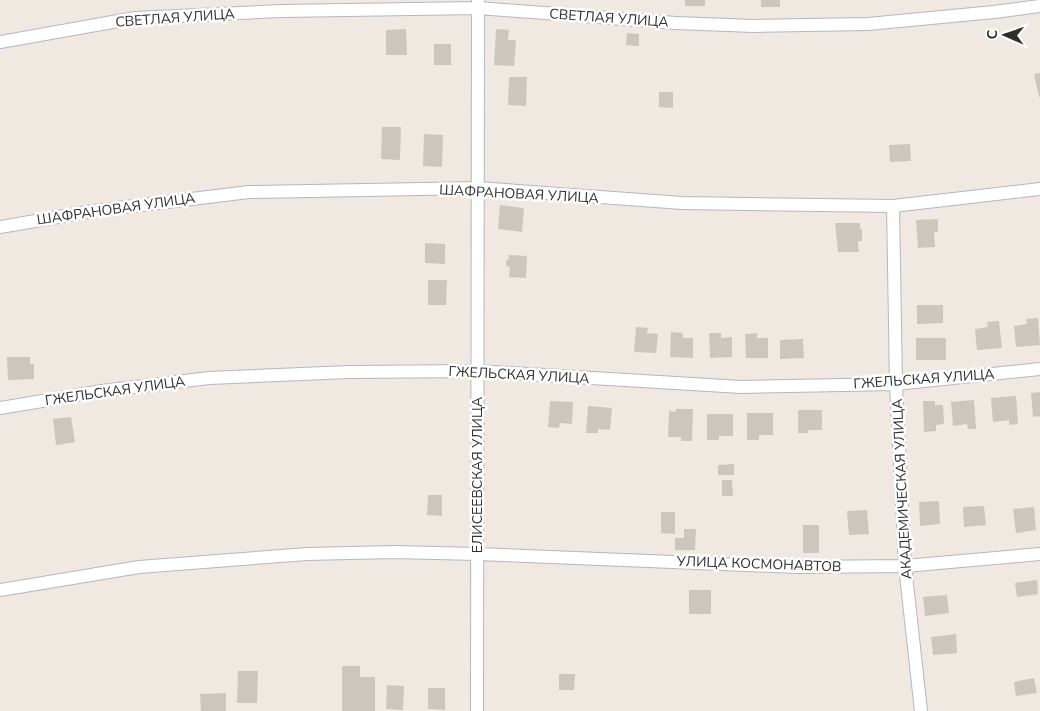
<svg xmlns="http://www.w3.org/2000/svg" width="1040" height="711" viewBox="0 0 1040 711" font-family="'Nunito Sans',sans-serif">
<rect width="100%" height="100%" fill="#efe9e1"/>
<path fill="#cbc7bf" d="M685,0H705V6H685Z
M761,0H780V7H761Z
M406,29L407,55H386V30Z
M496,29L509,30L508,40H516L514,66L494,65Z
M627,33L639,34V46L626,45Z
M434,44H451V65H434Z
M1040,73V97H1039L1034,74Z
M509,77H527L526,106L508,105Z
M659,92H673V108L659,107Z
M382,127H401L400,160L381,159Z
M424,134L443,135L442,167L423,166Z
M910,144L911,161L890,162L889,145Z
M500,205L524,208L522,232L498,229Z
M938,219V232H934L935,247L918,248L916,220Z
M835,223H860V229H862V241H858L859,252H838Z
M425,243L445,244V264L425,263Z
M509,255L527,256L526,278L509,277L510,267L506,266V260L509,259Z
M428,280H447L446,305H428Z
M917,305H943V323L917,324Z
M1038,318L1040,345L1016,347L1014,326L1027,324L1026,319Z
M999,321L1002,348L977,350L975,329L988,327L987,322Z
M636,327L648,328L647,333L658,334L656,353L634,352Z
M671,332L683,333V338H693V358L670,357Z
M709,333H721V338L732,337V357L710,358Z
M757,333V338H768V358H746L745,334Z
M916,338H946V360H916Z
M803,339L804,358L780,359V340Z
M7,357H30V364H34V379L8,380Z
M1040,392V416L1033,417L1031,393Z
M1016,396L1018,424L1009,425V420L993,422L991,398Z
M974,400L976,429H968L967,424L953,426L951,402Z
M550,401L573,402L572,424L560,423L559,428L548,427Z
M923,401H935V405H943L944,424L936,425V431L924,432Z
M588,406L612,408L610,430L598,429V433H586Z
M676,409H693L692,441H681V437H668L669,411L676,412Z
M798,410H822V430H808V433H798Z
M747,413H773V435H759V440H747Z
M707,414H733V436H719V440H707Z
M71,417L75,442L56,445L53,419Z
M734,464V475H718V465Z
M722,480H732L733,496H722Z
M428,495H442V516L427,515Z
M939,501L940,524L920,526L919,502Z
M984,506L986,525L964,527L963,507Z
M1034,507L1036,530L1016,533L1013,509Z
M867,510L869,534L849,535L847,511Z
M661,512H675V534L661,533Z
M803,525H819V553H803Z
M684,529H696L695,550H675V538H684Z
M1037,580L1038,594L1017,597L1015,583Z
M689,590H711V614H689Z
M947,595L949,613L925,616L923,597Z
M956,634L957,653L933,655L931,637Z
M342,666H360V677H375V711H342Z
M238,671H258L257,703H237Z
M559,674H575L574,690H559Z
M1034,678L1037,693L1016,696L1014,682Z
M387,685L404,686L403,710L386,709Z
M428,688H445V710L428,709Z
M226,693V711H201L200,694Z"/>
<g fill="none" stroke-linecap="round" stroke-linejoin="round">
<defs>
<path id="street" d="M0,42L135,18L281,11L478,8L676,23L754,26L868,24L994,12L1040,6
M893,206L896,384L905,566L921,711
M0,227L93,211L249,192L478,188L682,203L893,206L1040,189
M0,408L102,391L209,378L349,372L477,371L741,387L896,384L1040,369
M0,590L139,567L307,554L394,552L477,554L797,567L905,566L1040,554
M477,711L478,1"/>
</defs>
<use href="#street" stroke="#b4b7c1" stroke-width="14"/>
<use href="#street" stroke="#fff" stroke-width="12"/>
</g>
<g text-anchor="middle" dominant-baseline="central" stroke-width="5" stroke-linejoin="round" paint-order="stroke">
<g font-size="14" fill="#2e2e2e" stroke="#fff">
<text transform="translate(175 18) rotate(-4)">СВЕТЛАЯ УЛИЦА</text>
<text transform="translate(609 18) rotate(4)">СВЕТЛАЯ УЛИЦА</text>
<text transform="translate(519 194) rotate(3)">ШАФРАНОВАЯ УЛИЦА</text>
<text transform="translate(116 209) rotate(-8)">ШАФРАНОВАЯ УЛИЦА</text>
<text transform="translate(519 375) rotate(3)">ГЖЕЛЬСКАЯ УЛИЦА</text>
<text transform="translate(924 379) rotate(-4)">ГЖЕЛЬСКАЯ УЛИЦА</text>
<text transform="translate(115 391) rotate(-8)">ГЖЕЛЬСКАЯ УЛИЦА</text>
<text transform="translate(477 475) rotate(-90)">ЕЛИСЕЕВСКАЯ УЛИЦА</text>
<text transform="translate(902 489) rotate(-93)">АКАДЕМИЧЕСКАЯ УЛИЦА</text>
<text transform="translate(759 564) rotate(2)">УЛИЦА КОСМОНАВТОВ</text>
</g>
</g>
<g transform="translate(1005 35) rotate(272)" stroke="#ffffff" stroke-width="4" paint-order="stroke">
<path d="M0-4L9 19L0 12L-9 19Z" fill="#2e2e2e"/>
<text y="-8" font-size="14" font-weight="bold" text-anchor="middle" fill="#2e2e2e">С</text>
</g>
</svg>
